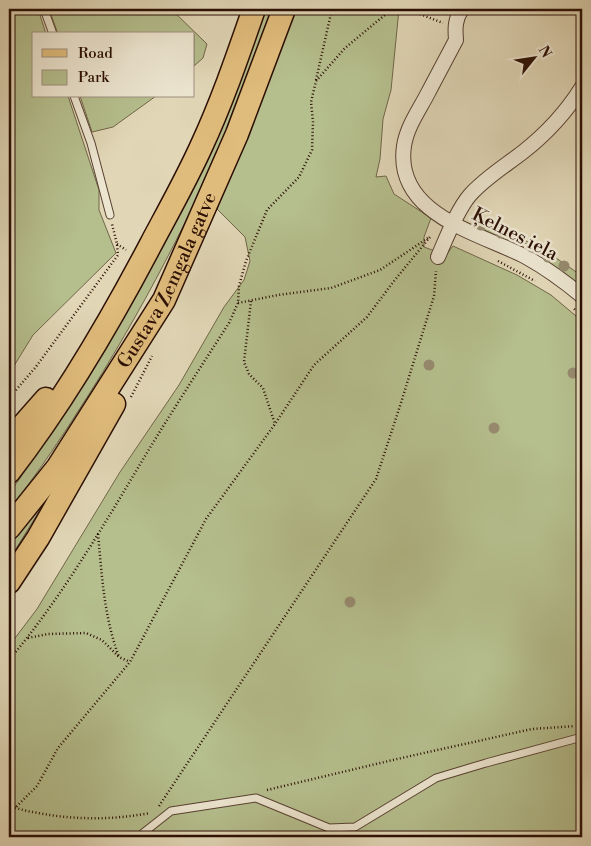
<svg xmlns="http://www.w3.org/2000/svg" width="591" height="846" viewBox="0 0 591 846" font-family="'Libre Bodoni',serif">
<rect width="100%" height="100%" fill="#e1d7b7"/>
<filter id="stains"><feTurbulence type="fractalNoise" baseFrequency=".004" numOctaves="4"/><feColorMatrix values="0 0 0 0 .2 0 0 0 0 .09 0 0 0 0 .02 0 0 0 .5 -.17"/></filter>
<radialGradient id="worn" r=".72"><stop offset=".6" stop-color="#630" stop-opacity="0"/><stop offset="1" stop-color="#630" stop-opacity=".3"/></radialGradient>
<path fill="#b5be8d" stroke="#706648" d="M9,9H38L46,34H34V96H68L99,190V210L116,253L33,335L9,374Z
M49,9H171L207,44L203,58L194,66V34H58Z
M264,9H275C266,34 258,59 248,84C204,190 152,294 91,391C65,432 39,472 9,510V494L64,414L107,347L178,218L209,149Z
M295,9H399L391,90L383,119L380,159L376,177L386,176L394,194L431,218L424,237V247L446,255L453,246L517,275L551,295L582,321V837H9V646L37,609L120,472L179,385L224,307L244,280L250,261L245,237L217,209L261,101Z
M80,96H156L113,127L92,132Z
M476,220L487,223L537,246L534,253L529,245L516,240L508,241L472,225Z
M546,251L582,276V287L542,258Z
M51,487L48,497L9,560V540Z"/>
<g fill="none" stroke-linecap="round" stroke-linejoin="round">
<defs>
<path id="lane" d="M44,9L53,34
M74,96L91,143L110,215
M138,837L171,811L256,798L329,828L355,827L436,778L486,763L582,737"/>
<path id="street" d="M462,9C455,19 455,28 456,40C447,57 438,74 429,91C420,109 407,126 404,146C394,215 480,233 526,257C546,268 565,282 582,296
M438,257C446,239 457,210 470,195C485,178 505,166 523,152C546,134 567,111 582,87"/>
<g id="primary">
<path d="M9,441L46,399"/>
<path d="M9,472C64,401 109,324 151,244C168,212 186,180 201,147C222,102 238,55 254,9"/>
<path id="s1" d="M9,528L58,467L164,300L237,134L284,9"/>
<path d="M9,582L38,538L114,404"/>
</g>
</defs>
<use href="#lane" stroke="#584131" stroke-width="9"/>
<use href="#street" stroke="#584131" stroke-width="16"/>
<use href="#primary" stroke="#2b0f04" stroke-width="25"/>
<path stroke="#2b0f04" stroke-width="2.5" stroke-dasharray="1 2.5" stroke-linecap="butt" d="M407,9L443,23
M316,80L332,9
M117,244L126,250
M498,261L535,281
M251,301L244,362L249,374L263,388L275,424
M238,303L278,295L331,288L380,270L428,238
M574,309L582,315
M131,397L152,356
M9,398L35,368L118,255L117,244L112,224
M98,534C102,576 104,617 119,657
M28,638L48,634L86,633L102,640L119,657L130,662
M9,660C63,596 105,523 148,451C174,408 202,365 229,323L238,303L239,286L246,261L267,210L299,177L312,150L313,122L311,102L316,81L345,48L392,9
M267,790L397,759L532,729L575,726
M9,804C18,810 28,811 38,813C75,820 113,820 150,813
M159,806L376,479L400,406L434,296L436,271
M9,814L37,786L58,748L130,662L206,519L275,424L314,365L367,317L394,281L430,237"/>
<use href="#lane" stroke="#ece5d0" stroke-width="7"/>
<use href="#street" stroke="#ece5d0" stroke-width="14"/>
<use href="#primary" stroke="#e0bc7c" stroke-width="22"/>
</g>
<g fill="#978b6f">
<circle cx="481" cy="225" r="5.5"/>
<circle cx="501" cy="233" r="5.5"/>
<circle cx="515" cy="238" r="5.5"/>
<circle cx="532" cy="247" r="5.5"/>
<circle cx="548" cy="257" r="5.5"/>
<circle cx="564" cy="266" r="5.5"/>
<circle cx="429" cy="365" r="5.5"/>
<circle cx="573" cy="373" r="5.5"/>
<circle cx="494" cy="428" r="5.5"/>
<circle cx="350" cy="602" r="5.5"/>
</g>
<g text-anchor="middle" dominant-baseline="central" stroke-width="5" stroke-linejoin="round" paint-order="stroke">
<g font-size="19" fill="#2b0f04" stroke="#ece5d0">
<text transform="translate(515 234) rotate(27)">Ķelnes iela</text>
<text stroke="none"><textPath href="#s1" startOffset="295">Gustava Zemgala gatve</textPath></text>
</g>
</g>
<rect width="591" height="846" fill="none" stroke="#e1d7b7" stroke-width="30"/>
<rect x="10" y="10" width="571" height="826" fill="none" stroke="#2b0f04" stroke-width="2.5"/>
<rect x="15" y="15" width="561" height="816" fill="none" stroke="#2b0f04"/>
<rect x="32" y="32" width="162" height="65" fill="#ece5d0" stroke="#9f8f7e"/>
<rect x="42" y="49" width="25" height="8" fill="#e0bc7c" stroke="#9f8f7e"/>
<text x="78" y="58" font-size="15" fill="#2b0f04">Road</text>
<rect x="42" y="70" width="25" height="15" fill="#b5be8d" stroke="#9f8f7e"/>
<text x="78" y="82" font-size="15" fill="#2b0f04">Park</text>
<g transform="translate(534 58) rotate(60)" stroke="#ece5d0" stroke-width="4" paint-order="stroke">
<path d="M0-4L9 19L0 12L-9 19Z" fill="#2b0f04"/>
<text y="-8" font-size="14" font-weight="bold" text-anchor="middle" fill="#2b0f04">N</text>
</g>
<rect width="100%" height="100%" filter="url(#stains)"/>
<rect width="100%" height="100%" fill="url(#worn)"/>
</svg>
